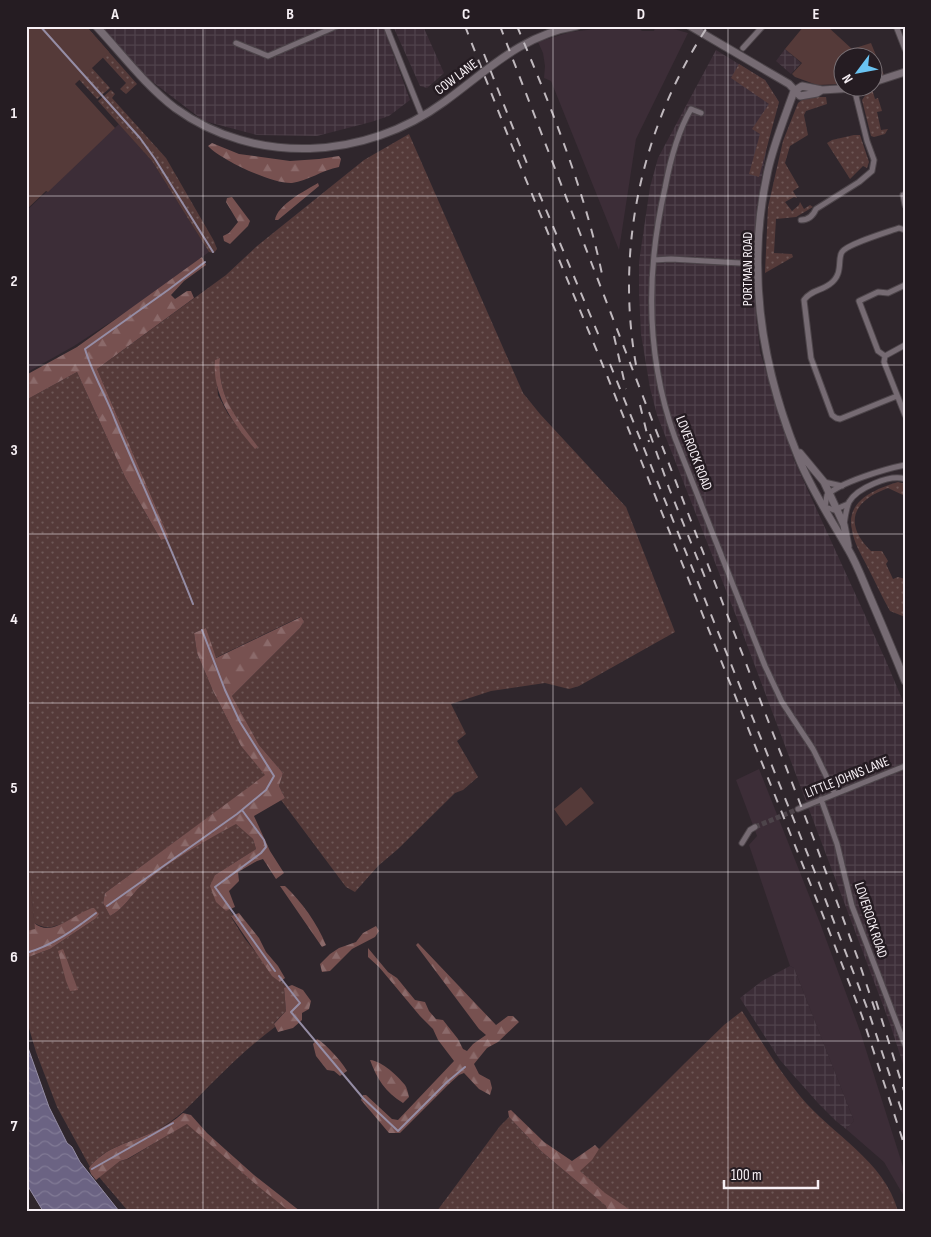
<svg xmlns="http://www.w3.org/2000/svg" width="931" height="1237" viewBox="0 0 931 1237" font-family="'Sofia Sans Condensed',sans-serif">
<defs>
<pattern id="industrial-grid" width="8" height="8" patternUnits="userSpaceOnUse" patternTransform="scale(1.25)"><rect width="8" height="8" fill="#3c2d37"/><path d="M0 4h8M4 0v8" fill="none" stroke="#4f424b"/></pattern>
<pattern id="grass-dots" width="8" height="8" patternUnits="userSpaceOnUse" patternTransform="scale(1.25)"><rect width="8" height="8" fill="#553a39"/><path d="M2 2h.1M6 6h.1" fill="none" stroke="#6e5756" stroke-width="1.8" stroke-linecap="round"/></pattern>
<pattern id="forest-firs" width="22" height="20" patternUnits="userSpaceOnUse" patternTransform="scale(1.25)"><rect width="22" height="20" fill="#775150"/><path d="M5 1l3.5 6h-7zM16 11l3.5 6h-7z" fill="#8b6a6a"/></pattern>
<pattern id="water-waves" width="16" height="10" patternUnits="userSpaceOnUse" patternTransform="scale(1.25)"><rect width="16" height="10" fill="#6b6383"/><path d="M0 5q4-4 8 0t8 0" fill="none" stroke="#817a95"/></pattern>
</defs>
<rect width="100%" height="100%" fill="#2f262c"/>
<path fill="#3c2d37" d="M619,26H637L642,31H654L655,27L663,26L688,33L636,139L619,250L551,81L544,78L545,66L543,53L538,42L570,32Z
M119,124L152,161L209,252L143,301L74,346L26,373V211Z
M759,769L820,923L860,1031L905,1173V1198L884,1162L846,1129L854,1121L794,968L790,966L749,845L757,836L736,780Z"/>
<path fill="url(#industrial-grid)" d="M97,26H383L410,100L389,116L371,122L317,136L257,135L204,121L146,77Z
M393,26H423L444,73L427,88L420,86Z
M785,49L801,63L791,74L776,61Z
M716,50L765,80L779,102L769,134L758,199L753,280L760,352L794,460L886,661L905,706V1070L890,1024L738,621L657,415L650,388L641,334L639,293V262L650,187L658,158Z
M790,966L794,968L854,1121L846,1129L836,1121L818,1103L780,1060L740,998L762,981Z"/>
<path fill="url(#grass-dots)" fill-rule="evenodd" d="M74,26H86L137,84L126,94L120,89L126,83Z
M62,35L110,88L97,99L49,47Z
M739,64L765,80L779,102L759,177L749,174L760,134L752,129L769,104L731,78Z
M872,89L875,99L878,98L882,111L877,112L881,130L888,129L885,134L874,137L871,136L862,100L869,90Z
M111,90L115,94L112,98L166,158L214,241L217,249L214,253L209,252L152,161L98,101Z
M816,97H826L827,104L806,111L804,115L808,135L790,146L785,163L799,187L793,191L797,198L794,197L785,202L792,211L799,205L800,202L804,209L810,205L813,207L796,217L776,219L774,253L792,254L793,257L765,273L768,207L783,141L798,103L803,99Z
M409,134L523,393L540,414L626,507L675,632L579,686L569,689L545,683L491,691L451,704L466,734L457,741L478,777L463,790L455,793L398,849L378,866L355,892L346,887L281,800L285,798L279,786L283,773L259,745L232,696L300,628L304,620L300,617L215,658L206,628L194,633L197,653L213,691L241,746L266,775L105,893L103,903L110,916C124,909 130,896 141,886C169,861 203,842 236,823L253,839L256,849L215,875L226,911L229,909L233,915L231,917L245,939L280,982L282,981L287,987L284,989L286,1011L274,1023L275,1027C252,1044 232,1063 212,1083C193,1102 178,1120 153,1132C130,1143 106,1146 90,1167L57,1107L36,1052L26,1018V958L50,949L95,919C85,920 75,921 66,923C51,926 50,931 34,923L26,831V400L77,372L125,477L161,540L169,538L97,369L226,275L257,246L364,160ZM220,359C217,395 237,419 255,449L228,414L218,395L215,360Z
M854,135H860L869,162L867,168L863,166L850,179L827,143L832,140Z
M898,482L905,484V496L888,488C881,491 873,494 867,499C846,515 855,536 871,551H882L888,561L886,564L893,579L898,577L905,579V617L890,611C882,597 875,581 867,566C861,554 854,543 852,530C845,501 875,489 898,482Z
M742,1011C761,1040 778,1070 800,1096C832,1135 884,1160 898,1211H622L576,1172L685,1063L724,1025Z
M509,1117L541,1151L606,1206L607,1211H437L500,1126Z
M191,1121L293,1211H128L99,1177L120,1161L128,1159Z"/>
<path fill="url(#forest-firs)" d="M212,143L239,154L290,161L319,159L339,156L341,159L339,167C322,170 308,181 292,183C272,184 221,160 208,146Z
M318,183L319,186L278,220H275C277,205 306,190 318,183Z
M232,197L250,221L248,226L230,244L224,241L223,236L229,233L238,222L226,202L227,198Z
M202,257L206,265L184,281L171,295L175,299L187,291H191L194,298L97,369L169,538L161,540L125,477L77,372L26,400V375L77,347Z
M220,358C217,397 237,418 258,447L255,449C233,423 212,395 215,360Z
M301,617L304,621L300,628L232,696L259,745L283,773L279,786L285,798L254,816L270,851L284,873L276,879L263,859L257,861L238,872L239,881L229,891L235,907L226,911L216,902L210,886L215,875L256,849L253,839L236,824C203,842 169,861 141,886C130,896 124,909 110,916L103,903L105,893L265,775L241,746L213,691L197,653L194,633L206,628L216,658Z
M280,886H285C302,902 317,923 326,945L322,947Z
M94,908L99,914L95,919L50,949L26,958V909C28,913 31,920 34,923C53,939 76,911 94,908Z
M239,913L259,938L266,952L278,966L285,978L280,982L272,976L231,916Z
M376,926L379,931L375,937L352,949L330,971L322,972L320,964L330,954L339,948L356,942L363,933Z
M418,943L496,1025L508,1016H513L519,1022L498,1042L487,1048L474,1064L479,1074L490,1080L492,1088L490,1095L479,1089L464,1073L459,1075L448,1085L400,1133H389L361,1100L363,1095H366L392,1119L398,1120L454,1061L438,1040L433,1029L420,1016L379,967L368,957V948L388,972L397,978L415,1000L425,1002L429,1011L436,1019L443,1020L458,1039L463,1049L467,1051L473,1044L486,1035L479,1029L416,945Z
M63,949L78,990L70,991L66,981L58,951Z
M292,985L303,990L311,1001L309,1009L302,1013V1020L293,1028L278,1032L274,1024L286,1011L284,988Z
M317,1039C324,1042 344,1064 347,1071L340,1076L334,1071L327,1070L316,1056L313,1044Z
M370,1060C382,1061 398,1076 405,1085C407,1088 408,1093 409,1097L403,1103C385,1092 377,1079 370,1060Z
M511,1110L544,1142L572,1161L595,1145L599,1149L592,1160L580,1171L605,1193L632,1211H607L606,1206L541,1151L509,1117L508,1111Z
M183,1113L191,1115L207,1133L254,1175L300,1211H289L259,1187L187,1124L127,1159L120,1161L96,1180L91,1174L89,1168C106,1146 130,1143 153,1132C164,1127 174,1121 183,1113Z"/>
<path fill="#553a39" d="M26,26H86L109,52L75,84L115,128L48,192L46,191L26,210Z
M804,26H827L852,49L871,43L884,75L874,78V58H844L843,84L817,85L795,77L792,74L802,63L785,49Z
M581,787L594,803L566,826L554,809Z
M26,831L35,929L26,931Z"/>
<path fill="url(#water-waves)" stroke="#958da5" d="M26,1042L49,1107L67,1143L72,1147L80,1162L119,1211H43L26,1183Z"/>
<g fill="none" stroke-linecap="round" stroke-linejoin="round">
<path stroke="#958da5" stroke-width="2" d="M40,26L140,138L155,159L213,252
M193,604C169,542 141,482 115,420C106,396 92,373 85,349L168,290L205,262
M242,810L264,840L266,847L261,853L215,887L275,971
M107,906L237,814L266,790L274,776L240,722L225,690L202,630
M26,953C52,946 75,929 96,913
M279,976L300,1003L291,1012L363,1098L398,1131L447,1082L465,1067
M92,1169L173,1123"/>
<path stroke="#4d444a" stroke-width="5" stroke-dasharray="5 2.5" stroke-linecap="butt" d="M755,827L798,809"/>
<defs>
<path id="minor" d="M386,26L422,116
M896,26L905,49
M236,43L268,56L337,26
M743,48L763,26
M701,113L691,109C677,133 670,161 665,188C646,271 646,357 675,438L765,666L782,702L813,749L835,794
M903,195L905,205
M801,220C809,220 813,216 816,209L859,182L872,171L874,160L867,141L854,88
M654,260L671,259L757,264
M905,285L888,293L878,292L859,301L878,351L885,356L884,362L905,415
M885,356L905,345
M897,396L840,419L836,418L832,415L811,358L804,300C811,290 821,291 830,284C844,274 837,259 842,252C847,244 888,232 899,228L905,230
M824,482L842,486
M848,504L834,510L825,507L827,495C841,482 885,469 905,465
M844,525C845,518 846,509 849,502C857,488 890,474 905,479
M821,799L837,844L852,906L905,1045
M798,809L905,766
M742,843L750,830L755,827"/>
<path id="tertiary" d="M96,26C122,54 145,85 175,108C255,166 365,160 444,102C487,71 521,35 577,26
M690,26L789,84L800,96L817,93L822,90L855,88
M874,82L905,72
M794,91C785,117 774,143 768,170C746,268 761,367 799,459C812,491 831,519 848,549C857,564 863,581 870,597C882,625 894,653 905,681
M794,91L802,86L822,90
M800,453L824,482L844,525L848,546"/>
</defs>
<use href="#minor" stroke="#4d454a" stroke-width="7"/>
<use href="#tertiary" stroke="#4d454a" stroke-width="9"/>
<use href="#minor" stroke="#766b73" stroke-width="5"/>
<use href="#tertiary" stroke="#766b73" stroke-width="7"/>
<path stroke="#c0b9be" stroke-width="2" stroke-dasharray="9 9" stroke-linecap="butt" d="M465,26L512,146L606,373L826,923L862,1016L905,1147
M500,26L813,837L858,959L875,1010
M517,26C551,107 584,188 602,274
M484,54L528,166
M539,193L599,336
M614,336L626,389
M610,364L814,870L869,1013L905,1121
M636,365C615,247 642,126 708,26
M640,405L649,442
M650,434L669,488L708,585
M876,1001L905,1094"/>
</g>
<path fill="none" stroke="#f7f0f5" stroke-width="1" stroke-opacity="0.55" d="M203,26V1211M378,26V1211M553,26V1211M728,26V1211M26,196H905M26,365H905M26,534H905M26,703H905M26,872H905M26,1041H905"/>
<g text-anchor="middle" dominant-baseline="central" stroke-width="5" stroke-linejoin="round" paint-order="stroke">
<g font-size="14" fill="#f7f0f5" stroke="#251c22">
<text transform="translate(456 77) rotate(-37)">COW LANE</text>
<text transform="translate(747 269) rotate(-90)">PORTMAN ROAD</text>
<text transform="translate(694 453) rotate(69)">LOVEROCK ROAD</text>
<text transform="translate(847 777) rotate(-22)">LITTLE JOHNS LANE</text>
<text transform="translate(871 920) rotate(72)">LOVEROCK ROAD</text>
</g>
</g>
<rect width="931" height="1237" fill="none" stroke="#251c22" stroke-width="55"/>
<g transform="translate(858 72) rotate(238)"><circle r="24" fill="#251c22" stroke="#797176"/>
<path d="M0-4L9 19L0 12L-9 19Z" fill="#6ac3f1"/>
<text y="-8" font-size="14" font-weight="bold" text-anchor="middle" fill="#f7f0f5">N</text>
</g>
<path d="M724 1180v8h94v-8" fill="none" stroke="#f7f0f5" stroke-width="2.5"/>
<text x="731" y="1180" font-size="15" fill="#f7f0f5" stroke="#251c22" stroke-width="4" paint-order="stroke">100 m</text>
<rect x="28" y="28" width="876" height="1182" fill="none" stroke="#f7f0f5" stroke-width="2"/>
<g font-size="16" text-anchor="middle" font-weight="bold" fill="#f7f0f5">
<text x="115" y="19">A</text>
<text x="290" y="19">B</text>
<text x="466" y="19">C</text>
<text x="641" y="19">D</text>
<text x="816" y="19">E</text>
<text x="14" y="118">1</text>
<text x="14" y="286">2</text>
<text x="14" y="455">3</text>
<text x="14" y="624">4</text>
<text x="14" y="793">5</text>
<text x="14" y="962">6</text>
<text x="14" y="1131">7</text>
</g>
</svg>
